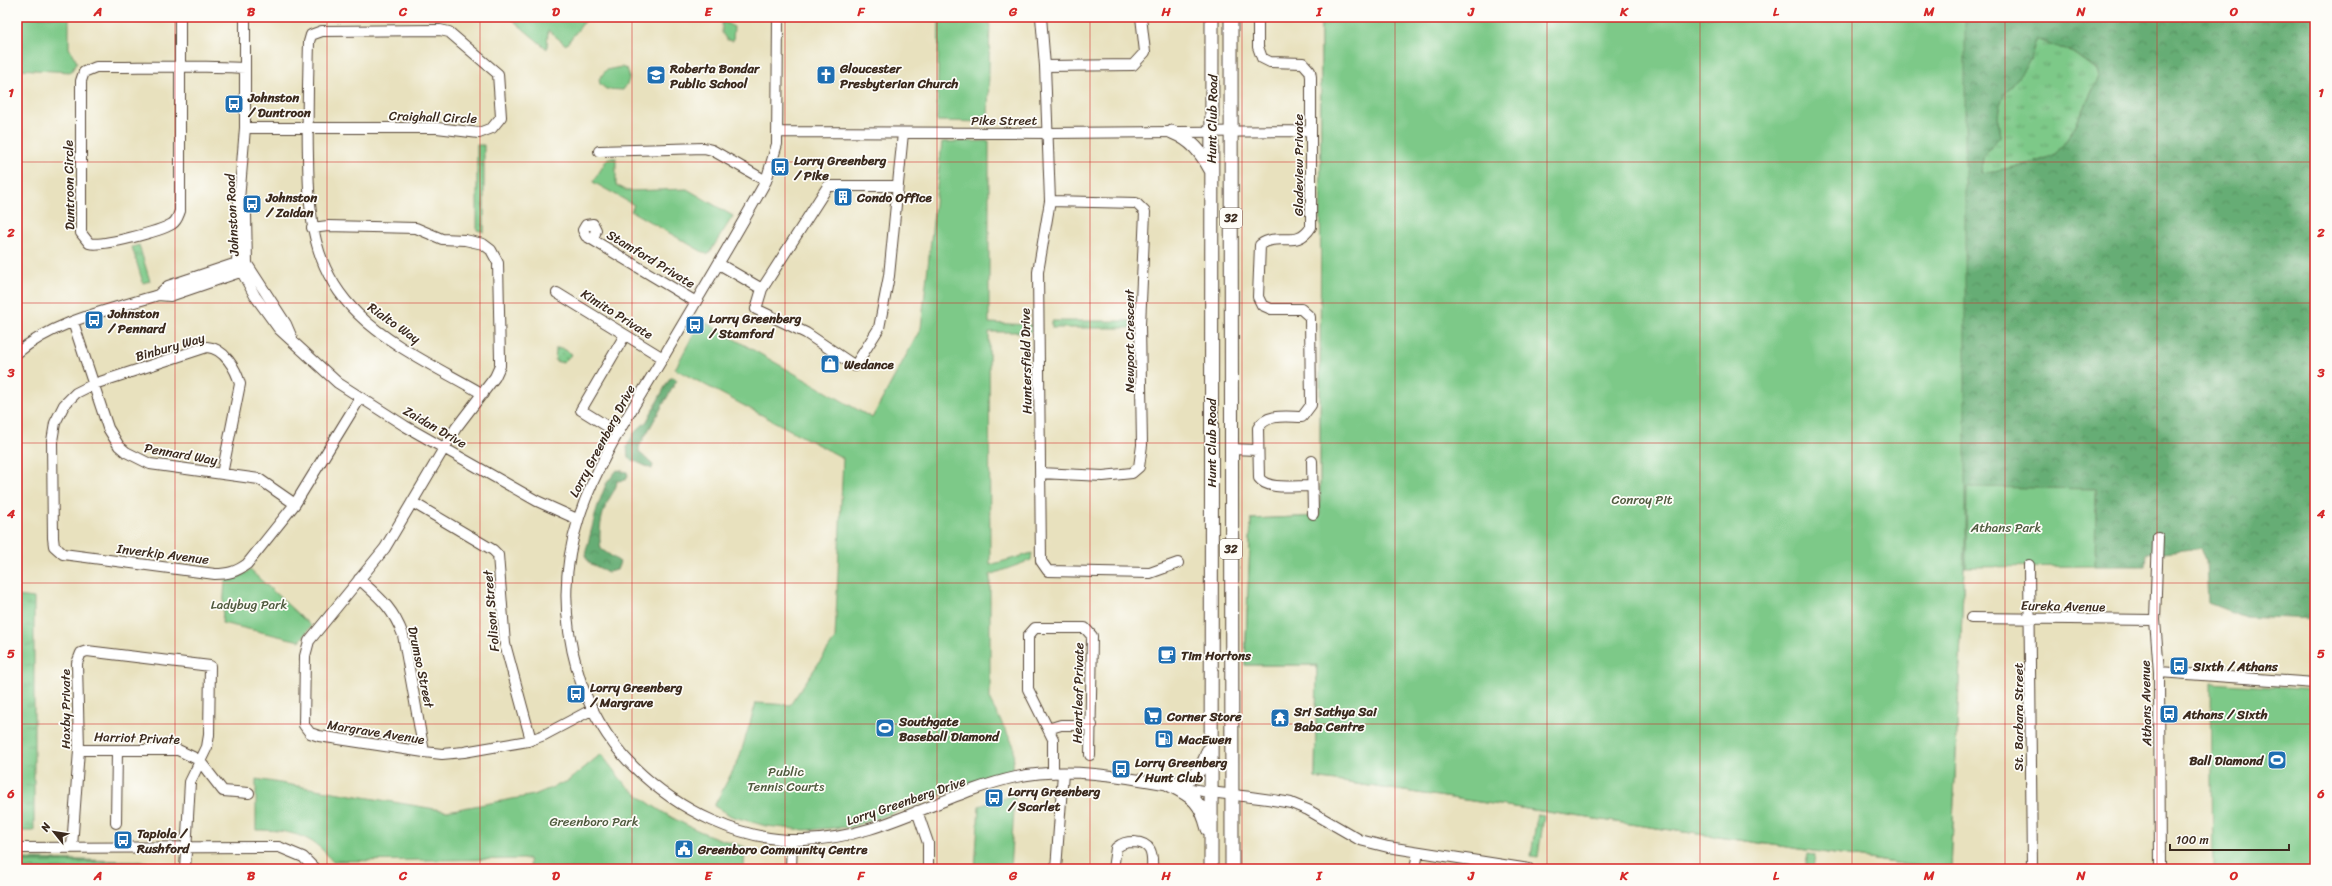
<svg xmlns="http://www.w3.org/2000/svg" width="2332" height="886" viewBox="0 0 2332 886" font-family="Sriracha,sans-serif">
<defs>
<pattern id="grass-tufts" width="24" height="20" patternUnits="userSpaceOnUse"><rect width="24" height="20" fill="#7dc988"/><path d="M3 7l-1-3M5 7V3M7 7l1-3M15 17l-1-3M17 17v-4M19 17l1-3" fill="none" stroke="#68a36f"/></pattern>
<pattern id="forest-crowns" width="20" height="18" patternUnits="userSpaceOnUse"><rect width="20" height="18" fill="#66ad74"/><path d="M2 6a3 3 0 1 1 6 0M12 15a3 3 0 1 1 6 0" fill="none" stroke="#558d5f"/></pattern>
<pattern id="garden-dots" width="8" height="8" patternUnits="userSpaceOnUse"><rect width="8" height="8" fill="#7dc988"/><path d="M2 2h.1M6 6h.1" fill="none" stroke="#68a36f" stroke-width="1.8" stroke-linecap="round"/></pattern>
</defs>
<rect width="100%" height="100%" fill="#fdfcf7"/>
<filter id="ink" filterUnits="userSpaceOnUse"><feTurbulence type="fractalNoise" baseFrequency=".025" numOctaves="2"/><feDisplacementMap in="SourceGraphic" scale="8" xChannelSelector="R" yChannelSelector="G"/><feConvolveMatrix kernelMatrix="1 2 1 2 8 2 1 2 1" color-interpolation-filters="sRGB"/></filter>
<filter id="wash" filterUnits="userSpaceOnUse"><feTurbulence type="fractalNoise" baseFrequency=".012" numOctaves="4" result="noise"/><feDisplacementMap in="SourceGraphic" scale="16" xChannelSelector="R" yChannelSelector="G"/><feGaussianBlur stdDeviation="0.9" result="paint"/><feColorMatrix in="noise" values="0 0 0 0 0 0 0 0 0 0 0 0 0 0 0 0 0 1.4 0 .05"/><feComposite in="paint" operator="in"/></filter>
<g filter="url(#wash)">
<rect width="100%" height="100%" fill="#e8e1be"/>
<path fill="url(#grass-tufts)" stroke="#5c7a53" d="M2037,39L2073,53L2097,70L2099,77C2087,100 2075,133 2057,152C2048,162 1995,171 1981,173L1983,157L2000,136C1992,92 2012,92 2030,59C2033,53 2033,46 2037,39Z
M477,145H484V232L477,230Z
M139,245L150,281L143,283L132,247Z
M1052,321H1131V328H1052Z
M17,596L34,598V831H17Z
M1537,815L1544,816L1538,857L1531,856Z
M1808,854L1815,855L1813,869H1805Z"/>
<path fill="url(#forest-crowns)" stroke="#506c49" fill-rule="evenodd" d="M1321,17H2315V619L2242,616L2208,603L2206,561L2201,548L2147,554L2146,566H2095L2096,489L2006,488L1966,567H1964L1951,869H1937L1315,778L1317,665H1245L1251,519L1320,516ZM2037,39L2073,53L2097,70L2099,77C2087,100 2075,133 2057,152C2049,162 1996,171 1981,173L1983,157L2000,136C1992,92 2012,92 2030,60C2033,53 2033,46 2037,39Z
M674,377L677,380L639,447V452L653,465L652,469L628,458L627,446L634,433L647,421L669,379Z
M617,470L627,472L628,476L626,480L617,481C616,490 612,493 608,501C601,514 598,534 601,549L620,562L617,570L608,572L589,563L585,555L597,508L606,484Z
M24,859L140,861L146,869H18Z"/>
<path fill="#7dc988" stroke="#5c7a53" d="M18,17H69V48L77,62L71,72L18,69Z
M509,17H588L566,45L548,30L547,49Z
M939,17H990L988,122L937,121Z
M1321,17H1965V543L1951,869H1937L1315,778L1317,665H1245L1251,519L1320,516Z
M724,22L734,27L733,41L727,40L722,33V23Z
M621,67L627,69C631,77 629,82 623,90L606,89L600,84L599,79L606,70Z
M989,141V323L1031,325V332H989L990,565L1032,553L1031,560L990,575V701L1014,746L1013,771L993,775L911,807L850,827L805,830L766,826L731,816L714,806L739,759L756,703L790,705L835,639L843,458L675,369L701,320L872,418L921,328L942,142Z
M608,158H616V185L628,191L687,189L733,216L708,255L631,211L634,205L593,182Z
M1967,487L2096,489L2095,566L1966,567Z
M250,570L311,626L300,641L222,623L225,581L238,578Z
M2211,683L2315,690V869H2213Z
M601,754C611,766 621,782 633,791C666,818 705,836 745,847L744,869H530L529,859L332,861C313,834 287,830 256,830V779L447,811L534,795L568,781Z
M1015,795L1010,869H975L979,806Z
M17,862H147V869H17Z"/>
<path fill="url(#garden-dots)" stroke="#5c7a53" d="M556,348H562L572,354L563,363L555,361Z"/>
<g fill="none" stroke-linecap="round" stroke-linejoin="round">
<path stroke="#49b1c8" stroke-width="2.5" d="M137,869L140,866"/>
</g>
</g>
<g filter="url(#ink)">
<g fill="none" stroke-linecap="round" stroke-linejoin="round">
<defs>
<path id="minor" d="M180,17V211C178,216 177,221 172,224C161,231 101,247 89,243L81,233V81L84,72L96,67C146,67 196,65 245,68
M245,17V128L239,200L237,263L255,296L279,329L338,383L405,426L537,501L577,519
M778,17L777,144L766,181C733,240 698,298 664,356C602,460 541,542 577,669C586,704 608,742 634,767C678,810 741,842 804,840C880,839 943,793 1016,777C1075,765 1139,780 1197,790C1228,795 1260,797 1291,803L1308,810L1360,840L1388,847L1529,869
M1041,17L1045,66L1050,201L1038,272L1041,561L1048,571L1150,573L1178,563
M1258,17V47L1262,58L1270,62L1303,63L1310,71L1311,77V227C1297,250 1279,231 1260,245L1258,297L1262,305L1271,309H1301L1310,317L1311,405L1302,417C1287,417 1267,413 1258,428L1259,478C1268,491 1298,485 1312,486
M1045,66L1133,65L1145,52L1141,17
M245,128H437L479,133L492,128L501,117L498,74L449,32L440,30L322,31L311,35L309,42C308,80 307,119 308,157C309,218 312,269 358,314C390,346 444,371 483,394
M777,132L1047,133L1311,131
M599,151L704,148L712,150L766,181
M898,186H828L762,289L756,309L806,333L855,366L879,328L889,276L903,133
M593,224L596,230L593,240L586,236L583,230L586,225Z
M312,228L328,226L416,228L442,239L465,240L483,244L491,250L498,263L500,359V366L495,377L456,428L385,548L309,641L305,656L304,725L310,733L319,736L424,752L442,754L464,752L528,741L544,735L593,709
M593,240L696,302
M247,264L286,324L292,338
M719,264L762,289
M557,293L663,358
M158,295L168,286L237,263L243,264
M73,322L108,428L119,446L126,452L150,464L259,479L295,504
M17,353C56,320 110,310 158,295L170,296L240,272L247,264L246,214
M618,433L581,410L625,335
M1231,449L1258,450
M1312,461L1313,514
M1040,473L1103,476L1132,473L1139,467L1142,445L1140,325L1145,212L1136,203L1050,201
M222,474L240,384C236,369 224,348 207,347L94,384L76,393L64,405L55,423L52,441L53,538L54,546L63,554L215,574C228,574 236,572 247,564L295,504L360,398
M412,502L493,550L498,555L505,644L531,740
M2158,537L2155,620L2159,672L2160,869
M2029,565L2032,869
M359,579C380,598 393,608 403,635L424,752
M1971,618L2155,620
M2159,672L2315,683
M1048,729L1061,725H1092
M79,750H178L199,760L223,791L249,793
M1053,773V739L1028,689V636L1035,628H1085L1092,636L1090,755
M917,811L928,843V869
M116,823L117,750
M72,847L79,750L77,663L81,653L87,651L210,666L209,735L207,747L190,782L185,869
M17,848L279,847L303,857L315,869
M791,869L792,840
M1056,869L1063,773
M1113,869L1116,848C1122,843 1126,842 1134,842C1151,843 1153,853 1152,869
M1415,869L1418,852"/>
<path id="major" d="M1231,17L1232,869
M1172,132C1192,140 1201,152 1211,170
M1170,785C1194,797 1201,802 1208,829
M1170,785C1192,781 1202,772 1208,751
M1211,869L1212,17"/>
</defs>
<use href="#minor" stroke="#554536" stroke-width="12"/>
<use href="#major" stroke="#554536" stroke-width="15"/>
<use href="#minor" stroke="#fff" stroke-width="10"/>
<use href="#major" stroke="#fff" stroke-width="13"/>
</g>
</g>
<path fill="none" stroke="#d62828" stroke-width="1" stroke-opacity="0.55" d="M175,17V869M327,17V869M480,17V869M632,17V869M785,17V869M937,17V869M1090,17V869M1242,17V869M1395,17V869M1547,17V869M1700,17V869M1852,17V869M2005,17V869M2157,17V869M17,162H2315M17,303H2315M17,443H2315M17,583H2315M17,724H2315"/>
<defs>
<symbol id="school-square" viewBox="-11 -11 22 22"><rect x="-9" y="-9" width="18" height="18" rx="4" fill="#1f6fb2" stroke="#fdfcf7"/><path d="M0-5L7-2L0 1L-7-2ZM-4 1L0 2.5L4 1V4Q0 6-4 4Z" fill="#fff"/></symbol>
<symbol id="church-square" viewBox="-11 -11 22 22"><rect x="-9" y="-9" width="18" height="18" rx="4" fill="#1f6fb2" stroke="#fdfcf7"/><path d="M-1.2-6h2.4v3.5h3.3v2.4h-3.3V6h-2.4V-.1h-3.3v-2.4h3.3Z" fill="#fff"/></symbol>
<symbol id="bus-square" viewBox="-11 -11 22 22"><rect x="-9" y="-9" width="18" height="18" rx="4" fill="#1f6fb2" stroke="#fdfcf7"/><path d="M-5-6H5V4H4V6H2V4H-2V6H-4V4H-5ZM-3.5-4V0h7V-4ZM-3.5 1.2v1.5H-2V1.2ZM2 1.2v1.5H3.5V1.2Z" fill="#fff"/></symbol>
<symbol id="building-square" viewBox="-11 -11 22 22"><rect x="-9" y="-9" width="18" height="18" rx="4" fill="#1f6fb2" stroke="#fdfcf7"/><path d="M-4-6H4V6H1V3H-1V6H-4ZM-2.5-4.3h1.7v1.8h-1.7ZM.8-4.3h1.7v1.8H.8ZM-2.5-1h1.7V.8h-1.7ZM.8-1h1.7V.8H.8Z" fill="#fff"/></symbol>
<symbol id="shop-square" viewBox="-11 -11 22 22"><rect x="-9" y="-9" width="18" height="18" rx="4" fill="#1f6fb2" stroke="#fdfcf7"/><path d="M-5-2.5h2.3a2.7 3.5 0 0 1 5.4 0H5L5.5 6h-11ZM-1.5-2.5h3a1.5 2.3 0 0 0-3 0Z" fill="#fff"/></symbol>
<symbol id="cafe-square" viewBox="-11 -11 22 22"><rect x="-9" y="-9" width="18" height="18" rx="4" fill="#1f6fb2" stroke="#fdfcf7"/><path d="M-5.5-4.5H6V0H3Q3 3.5 0 3.5H-2.5Q-5.5 3.5-5.5 0ZM3-3.2v2h1.7v-2ZM-6 4.5H4V6H-6Z" fill="#fff"/></symbol>
<symbol id="supermarket-square" viewBox="-11 -11 22 22"><rect x="-9" y="-9" width="18" height="18" rx="4" fill="#1f6fb2" stroke="#fdfcf7"/><path d="M-6-5.5h2.5l.6 2H6L4.5 2H-2.5L-4.4-4H-6ZM-1.5 3.2a1.3 1.3 0 1 0 .1 0ZM3 3.2a1.3 1.3 0 1 0 .1 0Z" fill="#fff"/></symbol>
<symbol id="temple-square" viewBox="-11 -11 22 22"><rect x="-9" y="-9" width="18" height="18" rx="4" fill="#1f6fb2" stroke="#fdfcf7"/><path d="M0-6L5-2H3V0L6.5 2.5H4V6H1.5V3h-3V6H-4V2.5H-6.5L-3 0V-2H-5Z" fill="#fff"/></symbol>
<symbol id="stadium-square" viewBox="-11 -11 22 22"><rect x="-9" y="-9" width="18" height="18" rx="4" fill="#1f6fb2" stroke="#fdfcf7"/><path d="M0-5a6.5 5 0 1 0 0 10a6.5 5 0 1 0 0-10ZM-3.5-1.8h7v3.6h-7Z" fill="#fff"/></symbol>
<symbol id="fuel-square" viewBox="-11 -11 22 22"><rect x="-9" y="-9" width="18" height="18" rx="4" fill="#1f6fb2" stroke="#fdfcf7"/><path d="M-5.5-6h7V0h2V4h1.3V-2.5L3-4.5l.8-.8L6-3V5H2.5V1h-1V6h-7ZM-4.2-4.7v3.2H.2V-4.7Z" fill="#fff"/></symbol>
<symbol id="civic-square" viewBox="-11 -11 22 22"><rect x="-9" y="-9" width="18" height="18" rx="4" fill="#1f6fb2" stroke="#fdfcf7"/><path d="M-.6-6.5H3V-4.5H.6V-3L4-1V1h2V6H-6V1h2V-1L-.6-3ZM-1.2 2.5V6h2.4V2.5Z" fill="#fff"/></symbol>
</defs>
<g fill-rule="evenodd">
<use href="#school-square" x="645" y="64" width="22" height="22"/>
<use href="#church-square" x="815" y="64" width="22" height="22"/>
<use href="#bus-square" x="223" y="93" width="22" height="22"/>
<use href="#bus-square" x="769" y="156" width="22" height="22"/>
<use href="#building-square" x="832" y="186" width="22" height="22"/>
<use href="#bus-square" x="241" y="193" width="22" height="22"/>
<use href="#bus-square" x="83" y="309" width="22" height="22"/>
<use href="#bus-square" x="684" y="314" width="22" height="22"/>
<use href="#shop-square" x="819" y="353" width="22" height="22"/>
<use href="#cafe-square" x="1156" y="644" width="22" height="22"/>
<use href="#bus-square" x="2168" y="655" width="22" height="22"/>
<use href="#bus-square" x="565" y="683" width="22" height="22"/>
<use href="#bus-square" x="2158" y="703" width="22" height="22"/>
<use href="#supermarket-square" x="1142" y="705" width="22" height="22"/>
<use href="#temple-square" x="1269" y="707" width="22" height="22"/>
<use href="#stadium-square" x="874" y="717" width="22" height="22"/>
<use href="#fuel-square" x="1153" y="728" width="22" height="22"/>
<use href="#stadium-square" x="2266" y="749" width="22" height="22"/>
<use href="#bus-square" x="1110" y="758" width="22" height="22"/>
<use href="#bus-square" x="983" y="787" width="22" height="22"/>
<use href="#bus-square" x="112" y="829" width="22" height="22"/>
<use href="#civic-square" x="673" y="838" width="22" height="22"/>
</g>
<g text-anchor="middle" dominant-baseline="central" stroke-width="3.5" stroke-linejoin="round" paint-order="stroke">
<g fill="#fdfcf7" stroke="#75695f" stroke-width="1">
<rect x="1220" y="208" width="22" height="20" rx="3"/>
<rect x="1220" y="539" width="22" height="20" rx="3"/>
</g>
<g font-size="12" font-weight="bold" fill="#3b2a1e">
<text x="1231" y="218">32</text>
<text x="1231" y="549">32</text>
</g>
<g font-size="13" font-weight="bold" fill="#3b2a1e" stroke="#fdfcf7" text-anchor="start">
<text x="670" y="68">Roberta Bondar<tspan x="670" dy="15">Public School</tspan></text>
<text x="840" y="68">Gloucester<tspan x="840" dy="15">Presbyterian Church</tspan></text>
<text x="248" y="97">Johnston<tspan x="248" dy="15">/ Duntroon</tspan></text>
<text x="794" y="160">Lorry Greenberg<tspan x="794" dy="15">/ Pike</tspan></text>
<text x="266" y="197">Johnston<tspan x="266" dy="15">/ Zaidan</tspan></text>
<text x="857" y="197">Condo Office</text>
<text x="108" y="313">Johnston<tspan x="108" dy="15">/ Pennard</tspan></text>
<text x="709" y="318">Lorry Greenberg<tspan x="709" dy="15">/ Stamford</tspan></text>
<text x="844" y="364">Wedance</text>
<text x="1181" y="655">Tim Hortons</text>
<text x="2193" y="666">Sixth / Athans</text>
<text x="590" y="687">Lorry Greenberg<tspan x="590" dy="15">/ Margrave</tspan></text>
<text x="1294" y="711">Sri Sathya Sai<tspan x="1294" dy="15">Baba Centre</tspan></text>
<text x="2183" y="714">Athans / Sixth</text>
<text x="1167" y="716">Corner Store</text>
<text x="899" y="721">Southgate<tspan x="899" dy="15">Baseball Diamond</tspan></text>
<text x="1178" y="739">MacEwen</text>
<text x="2263" y="760" text-anchor="end">Ball Diamond</text>
<text x="1135" y="762">Lorry Greenberg<tspan x="1135" dy="15">/ Hunt Club</tspan></text>
<text x="1008" y="791">Lorry Greenberg<tspan x="1008" dy="15">/ Scarlet</tspan></text>
<text x="137" y="833">Tapiola /<tspan x="137" dy="15">Rushford</tspan></text>
<text x="698" y="849">Greenboro Community Centre</text>
</g>
<g font-size="13" fill="#3b2a1e" stroke="#fdfcf7">
<text transform="translate(433 117) rotate(2)">Craighall Circle</text>
<text transform="translate(1212 119) rotate(-89)">Hunt Club Road</text>
<text x="1004" y="120">Pike Street</text>
<text transform="translate(1298 165) rotate(-90)">Gladeview Private</text>
<text transform="translate(69 185) rotate(-91)">Duntroon Circle</text>
<text transform="translate(232 215) rotate(-93)">Johnston Road</text>
<text transform="translate(651 259) rotate(31)">Stamford Private</text>
<text transform="translate(617 314) rotate(32)">Kimito Private</text>
<text transform="translate(394 323) rotate(35)">Rialto Way</text>
<text transform="translate(1129 341) rotate(-90)">Newport Crescent</text>
<text transform="translate(170 347) rotate(-16)">Binbury Way</text>
<text transform="translate(1026 361) rotate(-91)">Huntersfield Drive</text>
<text transform="translate(435 427) rotate(30)">Zaidan Drive</text>
<text transform="translate(602 441) rotate(-62)">Lorry Greenberg Drive</text>
<text transform="translate(1211 443) rotate(-90)">Hunt Club Road</text>
<text transform="translate(181 454) rotate(10)">Pennard Way</text>
<text transform="translate(163 554) rotate(7)">Inverkip Avenue</text>
<text transform="translate(2063 606) rotate(1)">Eureka Avenue</text>
<text transform="translate(491 611) rotate(-95)">Folison Street</text>
<text transform="translate(421 667) rotate(78)">Drumso Street</text>
<text transform="translate(1078 693) rotate(-89)">Heartleaf Private</text>
<text transform="translate(2146 703) rotate(-91)">Athans Avenue</text>
<text transform="translate(65 709) rotate(-90)">Haxby Private</text>
<text transform="translate(2018 717) rotate(-90)">St. Barbara Street</text>
<text transform="translate(376 732) rotate(9)">Margrave Avenue</text>
<text transform="translate(137 738) rotate(2)">Harriot Private</text>
<text transform="translate(906 801) rotate(-19)">Lorry Greenberg Drive</text>
</g>
<g font-size="13" fill="#4f5a3e" stroke="#fdfcf7">
<text x="1642" y="499">Conroy Pit</text>
<text x="2006" y="527">Athans Park</text>
<text x="249" y="604">Ladybug Park</text>
<text x="786" y="771">Public<tspan x="786" dy="15">Tennis Courts</tspan></text>
<text x="594" y="821">Greenboro Park</text>
</g>
</g>
<rect width="2332" height="886" fill="none" stroke="#fdfcf7" stroke-width="44"/>
<g transform="translate(54 832) rotate(300)" stroke="#fdfcf7" stroke-width="3" paint-order="stroke">
<path d="M0-3L7 15L0 10L-7 15Z" fill="#3b2a1e"/>
<text y="-6" font-size="11" font-weight="bold" text-anchor="middle" fill="#3b2a1e">N</text>
</g>
<path d="M2170 844v6h119v-6" fill="none" stroke="#3b2a1e" stroke-width="2"/>
<text x="2176" y="844" font-size="12" fill="#3b2a1e" stroke="#fdfcf7" stroke-width="3" paint-order="stroke">100 m</text>
<rect x="22" y="22" width="2288" height="842" fill="none" stroke="#d62828" stroke-width="1.5"/>
<g font-size="13" text-anchor="middle" font-weight="bold" fill="#d62828">
<text x="98" y="16">A</text>
<text x="251" y="16">B</text>
<text x="403" y="16">C</text>
<text x="556" y="16">D</text>
<text x="708" y="16">E</text>
<text x="861" y="16">F</text>
<text x="1013" y="16">G</text>
<text x="1166" y="16">H</text>
<text x="1319" y="16">I</text>
<text x="1471" y="16">J</text>
<text x="1624" y="16">K</text>
<text x="1776" y="16">L</text>
<text x="1929" y="16">M</text>
<text x="2081" y="16">N</text>
<text x="2234" y="16">O</text>
<text x="11" y="97">1</text>
<text x="2321" y="97">1</text>
<text x="11" y="237">2</text>
<text x="2321" y="237">2</text>
<text x="11" y="377">3</text>
<text x="2321" y="377">3</text>
<text x="11" y="518">4</text>
<text x="2321" y="518">4</text>
<text x="11" y="658">5</text>
<text x="2321" y="658">5</text>
<text x="11" y="798">6</text>
<text x="2321" y="798">6</text>
<text x="98" y="880">A</text>
<text x="251" y="880">B</text>
<text x="403" y="880">C</text>
<text x="556" y="880">D</text>
<text x="708" y="880">E</text>
<text x="861" y="880">F</text>
<text x="1013" y="880">G</text>
<text x="1166" y="880">H</text>
<text x="1319" y="880">I</text>
<text x="1471" y="880">J</text>
<text x="1624" y="880">K</text>
<text x="1776" y="880">L</text>
<text x="1929" y="880">M</text>
<text x="2081" y="880">N</text>
<text x="2234" y="880">O</text>
</g>
</svg>
